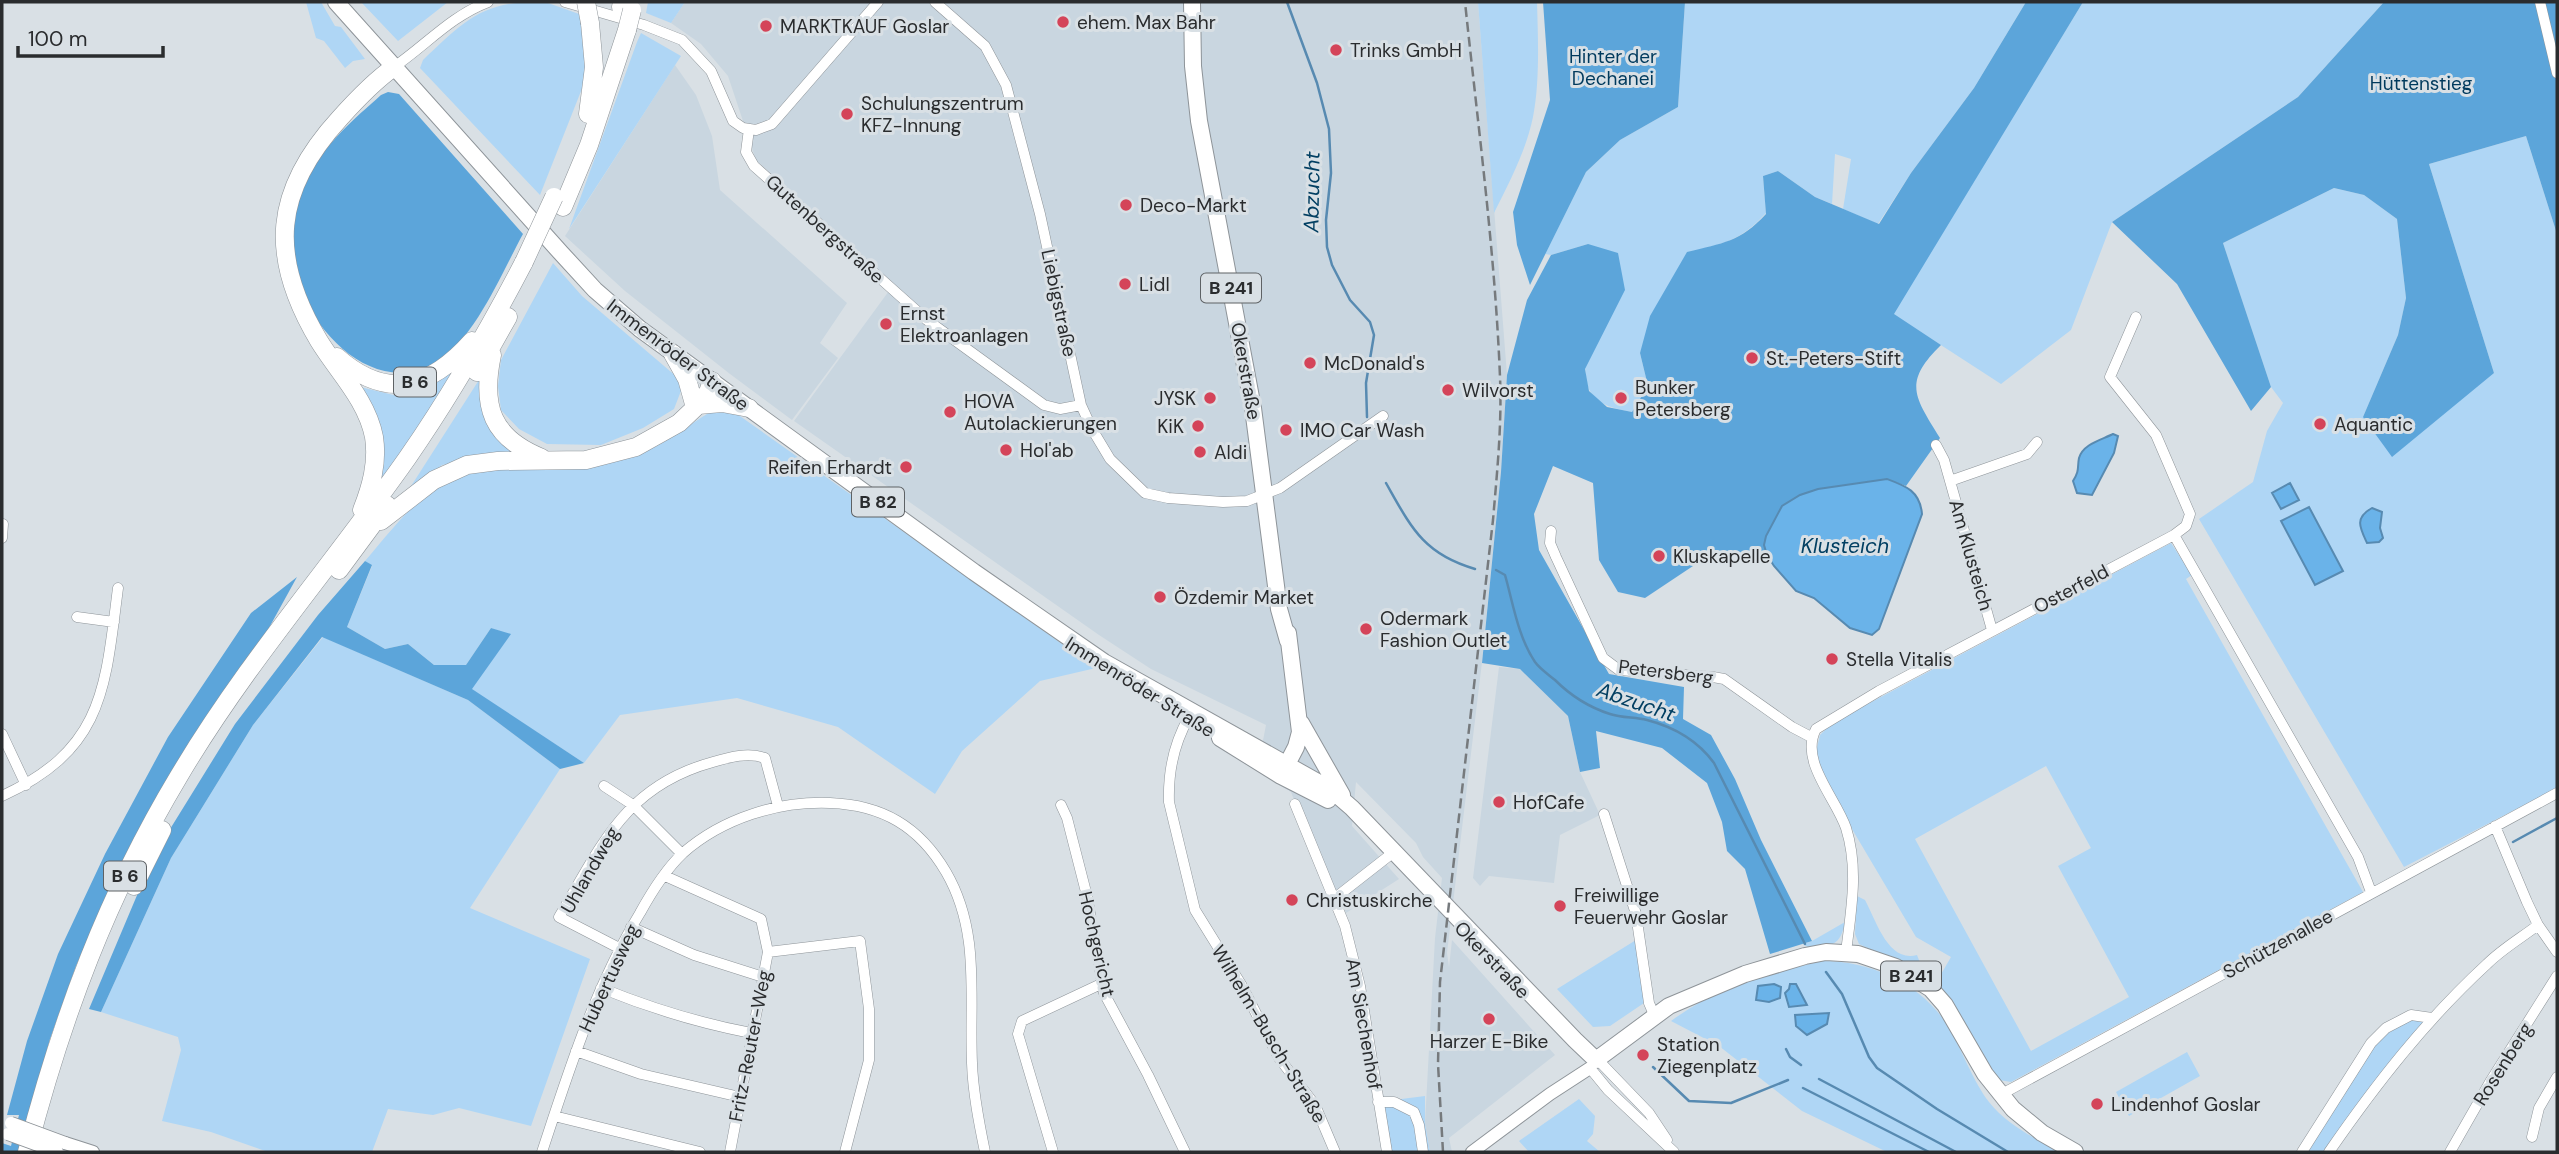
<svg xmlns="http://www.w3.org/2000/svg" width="2559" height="1154" viewBox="0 0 2559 1154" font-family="'DM Sans',sans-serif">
<rect width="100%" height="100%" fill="#d9e0e5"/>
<path fill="#c9d6e0" d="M685,2H1478L1507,375L1501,472L1482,662L1447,953L1449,967L1452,940L1555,1055L1449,1138L1452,1152H1430L1425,1123L1435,938L1442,878L1423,857L1416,843L1356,782L1352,826L1399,879L1346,913L1308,837L1291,792L1257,771L1266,725L1151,669L1099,635L794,421L894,284L756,160L728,76L701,44L671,23Z
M675,65L696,95L712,136L720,190L847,303L820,343L838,358L792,420L730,374L625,291L565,236Z
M1499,667L1520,669L1568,716L1580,772L1600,815L1560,835L1554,883L1489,876L1480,886L1473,878Z"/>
<path fill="#afd6f5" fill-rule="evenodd" d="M306,2H321L335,26L341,27L365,59L353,61L345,68L324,41L316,38Z
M361,2H448L398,41Z
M534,2L548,3L579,14L585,45V81L540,195L420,68L423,60C460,25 480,2 534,2Z
M648,2H685L671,23L646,13Z
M1478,2H1537C1538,38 1540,81 1533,117C1526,151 1509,183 1494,213Z
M1685,2H2026L1974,88L1911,173L1878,224L1843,209L1851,159L1835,154L1832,204L1815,197L1778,171L1763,176L1766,213C1740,242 1723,243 1687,253L1640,353L1648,386L1632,412C1616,409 1599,406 1590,391C1579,374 1587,270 1588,244L1551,255L1545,254L1586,172L1620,140L1678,107Z
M2083,2H2384L2298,97L2112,222L2071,330L2001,384L1893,314Z
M641,33L681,56L569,229L637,42Z
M2526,136L2557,234V788L2404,867L2199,519L2253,482L2267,431L2283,403L2271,387L2223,243L2334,188L2364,195L2397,219L2406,298L2398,335L2363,417L2494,373L2429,164Z
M553,263L582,296L684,383L674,409L643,428L601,445L547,444L519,429L501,410L498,386L501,360Z
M462,362L374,494L360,387L402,397Z
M486,369L489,424L511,452L442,465L406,494Z
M716,409L737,414L1096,668L1040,681L962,751L935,794L838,727L737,698L620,715L584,763L471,689L510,635L491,628L466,665H434L408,644L385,649L347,627L372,566L365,561C392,530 426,482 469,473C508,464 551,472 591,466C607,464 643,452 657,446C676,436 695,420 716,409Z
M2171,543L2192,575L2186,579L2363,892L2011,1082L1999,1080L1938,986L1940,976L1951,957L1916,937L1852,829L1819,764L1816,752L1820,735L1830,725L1847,715ZM2046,766L2091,848L2058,866L2129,997L2031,1051L1915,839Z
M323,637L468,700L560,769L470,908L590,959L531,1126L459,1108L433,1115L388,1109L372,1152H268L211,1132L162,1121L181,1050L178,1037L101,1012L171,858L253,725Z
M1857,896L1865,900C1876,920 1888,963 1917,955L1925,976L1907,961L1904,965L1859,944L1855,934Z
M1845,922C1840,947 1832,945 1809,948L1803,944L1812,941Z
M1636,940L1644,1003L1610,1026L1593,1027L1557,989Z
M1823,961C1871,961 1922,984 1948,1026C1961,1048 1974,1083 1989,1102C2007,1125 2035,1138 2059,1152H1887L1802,1111L1719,1046L1671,1021C1716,987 1769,973 1823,961Z
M2411,1015L2432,1018L2329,1152H2302L2371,1043Z
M2187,1052L2200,1076L2129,1116L2116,1092Z
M1425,1096V1123L1430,1152H1387L1378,1102Z
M1579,1099L1595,1116L1593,1134L1587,1141L1600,1152H1529L1519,1141Z"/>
<path fill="#5ca5da" d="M1543,2H1685L1678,107L1620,140L1586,172L1530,285L1517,245L1513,212L1550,100Z
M2026,2H2083L1894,314L1941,345C1902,383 1915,397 1940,438L1906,486L1887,479L1818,489L1800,495L1782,506L1766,536L1764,545L1767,555L1705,558L1645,598L1618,592L1599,560L1593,483L1553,466L1534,514L1539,550L1609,674L1684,687L1683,719L1711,735L1735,779L1761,840L1812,941L1770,954L1745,869L1727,851L1722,822L1707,783L1662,748L1596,731L1600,768L1580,772L1568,716L1520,669L1482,663L1501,472L1507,375L1527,300L1551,255L1588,244L1618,253L1625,290L1585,369L1589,391L1607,407L1632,412L1648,386L1640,353L1650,316L1687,252C1723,243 1740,242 1766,214L1763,176L1778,171L1815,197L1879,224L1911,173L1974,88Z
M2384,2H2539L2557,79V234L2526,136L2429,164L2494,373L2392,457L2363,417L2398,335L2406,298L2397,219L2364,195L2334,188L2223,243L2271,387L2251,411L2177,284L2112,222L2298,97Z
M2540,2H2557V62Z
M388,92L399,94L523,234C502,272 476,337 438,361C384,396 325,346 304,296C291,267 289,227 297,197C300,188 306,181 310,173C329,140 353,120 381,95Z
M365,561L372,565L347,627L385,649L408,644L434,665H466L491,628L511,634L472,689L584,763L560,769L468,700L322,637L253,725L171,858L101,1012L89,1009L154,855L235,724L318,615Z
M297,577L259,646L108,893L76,966L50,1039L19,1152H2V1143L11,1146L19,1115H7L27,1041L58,954L105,854L168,737L251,613Z"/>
<path fill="#6ab3e9" stroke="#578ab1" stroke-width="2" d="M2113,434L2118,436L2114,453L2092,495L2077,493L2073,481C2080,470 2077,468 2079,458C2083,444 2101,440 2113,434Z
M1887,479C1906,486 1920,491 1922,514L1879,629L1872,635L1850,628L1814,598L1796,591L1774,566L1767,555L1764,545L1766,536L1782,506L1800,495L1818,489Z
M2290,483L2299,500L2281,509L2272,493Z
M2309,507L2343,571L2315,585L2281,521Z
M2372,508L2382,512L2380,528L2383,538L2379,542L2367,543C2360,528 2354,518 2372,508Z
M1774,984L1781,987L1780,998L1769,1002L1756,1000L1758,986Z
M1790,984H1796L1807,1005L1789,1007L1785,993L1789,989Z
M1829,1013L1827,1024L1807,1035L1796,1026L1795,1015Z"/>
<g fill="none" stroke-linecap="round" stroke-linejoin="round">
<path stroke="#578ab1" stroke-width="2.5" d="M1287,2L1317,83L1329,129L1331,173L1326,220L1327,247L1332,265L1350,300L1370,322L1374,335L1366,383L1367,417
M1386,483C1411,527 1423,554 1475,569
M1496,570L1505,575C1513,603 1518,637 1535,662C1540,669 1549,675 1555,680C1571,696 1588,707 1610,714C1622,718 1635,717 1647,720C1674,727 1698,741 1714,763L1805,944
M2513,842L2557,818
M1826,972L1842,994L1869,1057L1877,1068L1937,1109L2008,1152
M1786,1049L1790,1057L1801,1065
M1653,1067L1689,1101L1731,1103L1788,1080
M1819,1079L1956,1152
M1803,1088L1929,1152"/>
<defs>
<path id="minor" d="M565,2L644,25L682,40L711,71L733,121L743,128L756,130L772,124L878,2
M935,2L985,46L1006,85L1040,214L1081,405L1092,429L1110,459L1145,493L1168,498L1223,502L1247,501L1280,488L1383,416
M2540,2L2557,73
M394,67C426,45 451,16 488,2
M749,129L746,152L754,166L927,320L1044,405L1060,409L1081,405
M1936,445L1944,460L1950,481L1992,630
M1950,481L2027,454L2037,442
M1551,531L1550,543L1556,557L1603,658L1619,670L1713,677L1724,679L1792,727L1811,737
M2174,535L2358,857L2371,892
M2,538L3,524
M77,617L114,622
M1189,717C1174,743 1168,772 1169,802L1195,910L1242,986L1279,1058L1315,1105L1335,1152
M2,734L26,785
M604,786L633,805L682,854
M2,796C104,749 105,689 118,588
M1295,804L1345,926L1360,986L1387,1152
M1061,805L1067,818L1087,896L1104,993L1148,1075L1185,1152
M1604,814L1636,914L1649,1003L1655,1017
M2495,826L2527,902L2538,925L2557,952
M665,876L761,919L768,952
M1335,898L1390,855
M631,927L694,955L763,977
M619,948L559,917C602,845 625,786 713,762C730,757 748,752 765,758L778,806
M1846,952C1851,911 1859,869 1846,828C1836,798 1799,761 1816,729L1879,691L2174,535L2186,526L2190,514L2156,435L2110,377L2136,317
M601,988C650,1008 699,1023 751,1033
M576,1051L641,1074L740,1097
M1600,1062L1649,1113L1667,1140
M1590,1068L1608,1090L1674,1152
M2000,1095L2557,793
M1378,1102H1394L1414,1112L1419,1125L1423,1152
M554,1116L700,1152
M2532,1137L2539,1108L2557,1077
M542,1152C569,1070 595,987 640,913C651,893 666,869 683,853C723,818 778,801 830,803C882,805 919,826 946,872C981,932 969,998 972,1063C973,1093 979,1123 985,1152
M730,1152L768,952L860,941L869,1009V1060L845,1152
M1053,1152L1018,1034L1022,1021L1103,983
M2302,1152L2371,1043L2386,1028L2411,1015L2432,1018
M2329,1152C2376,1084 2426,1020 2487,964C2502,949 2521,938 2538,925
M2450,1152L2490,1082L2557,976"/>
<path id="tertiary" d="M65,1143L93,1152
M1472,1152L1550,1094L1590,1068"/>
<path id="primary" d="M336,2L561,253L595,290L640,329L974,572L1104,662L1330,789L1352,808L1575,1040L1596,1060L1669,1006L1745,974L1805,956L1826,952L1858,954L1896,967L1931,989L1945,1005L1985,1074L2013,1109L2042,1133L2075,1152
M1192,2L1193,66L1199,121L1253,408L1279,609L1288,641
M1301,723L1342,795
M1220,738L1281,776L1328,800
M1282,774L1296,747L1300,732L1288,633"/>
<path id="trunk" d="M621,7L622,2
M588,114L594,67L590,23
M563,207L589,145L627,30
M673,354L687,379L694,404
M492,355C481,407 492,438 542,458
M337,357C388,402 431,387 472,341
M477,372L508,317
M698,405L722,403L749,408
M362,510C371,487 378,463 374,437C367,400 338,372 319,341C268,256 273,191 340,118C357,99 373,82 394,67
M381,521L434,480L467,465L498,461L586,460L636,447L679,423L698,405L708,392L712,381
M339,570L387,505
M134,886L162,830
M27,1152C62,1017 107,896 179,776C246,663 333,564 408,457C451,395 489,329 524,262"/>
</defs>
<use href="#minor" stroke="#8e9499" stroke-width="11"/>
<use href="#tertiary" stroke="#8e9499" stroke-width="14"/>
<use href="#primary" stroke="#8e9499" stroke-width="18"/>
<use href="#trunk" stroke="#8e9499" stroke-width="19"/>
<use href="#minor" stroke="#fff" stroke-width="10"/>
<use href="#tertiary" stroke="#fff" stroke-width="12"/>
<use href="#primary" stroke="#fff" stroke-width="16"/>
<use href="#trunk" stroke="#fff" stroke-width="18"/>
<path stroke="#767a7d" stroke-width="2.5" stroke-dasharray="10 5" stroke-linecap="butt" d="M1443,1152L1438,1064L1440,982L1493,520C1497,473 1502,425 1500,377C1495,252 1478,126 1465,2"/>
<defs>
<path id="tertiary-bridge" d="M11,1123L65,1143
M8,1134L57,1152"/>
<path id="trunk-bridge" d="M586,2L590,23
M627,30L632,10
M524,262L554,197"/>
</defs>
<use href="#tertiary-bridge" stroke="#8e9499" stroke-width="14" stroke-linecap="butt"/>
<use href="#trunk-bridge" stroke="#8e9499" stroke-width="19" stroke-linecap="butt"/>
<use href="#tertiary-bridge" stroke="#fff" stroke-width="12"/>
<use href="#trunk-bridge" stroke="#fff" stroke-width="18"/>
</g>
<g fill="#d44459" stroke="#d9e0e5" stroke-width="2.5">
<circle cx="1063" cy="22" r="7"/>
<circle cx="766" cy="26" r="7"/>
<circle cx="1336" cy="50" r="7"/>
<circle cx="847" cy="114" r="7"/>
<circle cx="1126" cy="205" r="7"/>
<circle cx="1125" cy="284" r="7"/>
<circle cx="886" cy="324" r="7"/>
<circle cx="1752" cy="358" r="7"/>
<circle cx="1310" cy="363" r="7"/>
<circle cx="1448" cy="390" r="7"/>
<circle cx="1210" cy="398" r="7"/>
<circle cx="1621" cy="398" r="7"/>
<circle cx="950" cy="412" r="7"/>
<circle cx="2320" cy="424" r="7"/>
<circle cx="1198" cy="426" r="7"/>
<circle cx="1286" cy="430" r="7"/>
<circle cx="1006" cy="450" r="7"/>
<circle cx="1200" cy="452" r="7"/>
<circle cx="906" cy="467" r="7"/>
<circle cx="1659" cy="556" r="7"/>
<circle cx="1160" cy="597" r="7"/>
<circle cx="1366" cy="629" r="7"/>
<circle cx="1832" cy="659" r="7"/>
<circle cx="1499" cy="802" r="7"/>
<circle cx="1292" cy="900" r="7"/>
<circle cx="1560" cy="906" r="7"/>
<circle cx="1489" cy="1019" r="7"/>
<circle cx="1643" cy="1055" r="7"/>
<circle cx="2097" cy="1104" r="7"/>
</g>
<g text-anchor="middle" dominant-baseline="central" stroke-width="6" stroke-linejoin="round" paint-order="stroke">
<g fill="#d9e0e5" stroke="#5e6265" stroke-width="2">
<rect x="1201" y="273.5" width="60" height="29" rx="5"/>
<rect x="394" y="367.5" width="42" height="29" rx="5"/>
<rect x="852" y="487.5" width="52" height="29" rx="5"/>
<rect x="104" y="861.5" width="42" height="29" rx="5"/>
<rect x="1881" y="961.5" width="60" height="29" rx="5"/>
</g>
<g font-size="18" font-weight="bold" fill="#2a2c2e">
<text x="1231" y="288">B 241</text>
<text x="415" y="382">B 6</text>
<text x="878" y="502">B 82</text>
<text x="125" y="876">B 6</text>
<text x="1911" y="976">B 241</text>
</g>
<g font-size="19" fill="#2a2c2e" stroke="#d9e0e5" text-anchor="start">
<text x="1077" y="22">ehem. Max Bahr</text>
<text x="780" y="26">MARKTKAUF Goslar</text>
<text x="1350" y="50">Trinks GmbH</text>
<text x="861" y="103">Schulungszentrum<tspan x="861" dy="22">KFZ-Innung</tspan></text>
<text x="1140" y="205">Deco-Markt</text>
<text x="1139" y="284">Lidl</text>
<text x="900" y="313">Ernst<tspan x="900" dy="22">Elektroanlagen</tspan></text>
<text x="1766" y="358">St.-Peters-Stift</text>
<text x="1324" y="363">McDonald's</text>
<text x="1635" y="387">Bunker<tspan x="1635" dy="22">Petersberg</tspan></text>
<text x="1462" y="390">Wilvorst</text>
<text x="1196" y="398" text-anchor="end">JYSK</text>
<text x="964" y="401">HOVA<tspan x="964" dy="22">Autolackierungen</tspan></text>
<text x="2334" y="424">Aquantic</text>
<text x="1184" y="426" text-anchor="end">KiK</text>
<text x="1300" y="430">IMO Car Wash</text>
<text x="1020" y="450">Hol'ab</text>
<text x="1214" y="452">Aldi</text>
<text x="892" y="467" text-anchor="end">Reifen Erhardt</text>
<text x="1673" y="556">Kluskapelle</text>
<text x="1174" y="597">Özdemir Market</text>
<text x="1380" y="618">Odermark<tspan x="1380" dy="22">Fashion Outlet</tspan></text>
<text x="1846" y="659">Stella Vitalis</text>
<text x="1513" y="802">HofCafe</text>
<text x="1574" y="895">Freiwillige<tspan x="1574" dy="22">Feuerwehr Goslar</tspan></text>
<text x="1306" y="900">Christuskirche</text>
<text x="1489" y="1041" text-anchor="middle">Harzer E-Bike</text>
<text x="1657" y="1044">Station<tspan x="1657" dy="22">Ziegenplatz</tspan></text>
<text x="2111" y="1104">Lindenhof Goslar</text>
</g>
<g font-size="19" fill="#003a5d" stroke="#d9e0e5">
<text x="1613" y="56">Hinter der<tspan x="1613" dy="22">Dechanei</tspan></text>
<text x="2421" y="83">Hüttenstieg</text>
</g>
<g font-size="19" fill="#2a2c2e" stroke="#d9e0e5">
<text transform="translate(825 229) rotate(42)">Gutenbergstraße</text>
<text transform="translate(1059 303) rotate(78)">Liebigstraße</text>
<text transform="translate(678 355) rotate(37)">Immenröder Straße</text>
<text transform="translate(1246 371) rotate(80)">Okerstraße</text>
<text transform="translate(1971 555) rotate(74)">Am Klusteich</text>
<text transform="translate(2071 589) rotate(-28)">Osterfeld</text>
<text transform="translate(1666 672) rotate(7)">Petersberg</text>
<text transform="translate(1140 687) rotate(32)">Immenröder Straße</text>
<text transform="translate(590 870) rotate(-60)">Uhlandweg</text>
<text transform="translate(1097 944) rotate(77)">Hochgericht</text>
<text transform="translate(2278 944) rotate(-29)">Schützenallee</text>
<text transform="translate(1492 960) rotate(46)">Okerstraße</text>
<text transform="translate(609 978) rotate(-65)">Hubertusweg</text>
<text transform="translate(1364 1024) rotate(80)">Am Siechenhof</text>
<text transform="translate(1269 1034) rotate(59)">Wilhelm-Busch-Straße</text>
<text transform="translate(750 1046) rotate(-79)">Fritz-Reuter-Weg</text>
<text transform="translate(2503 1064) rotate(-58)">Rosenberg</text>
</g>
<g font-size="21" font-style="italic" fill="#023f62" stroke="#d9e0e5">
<text transform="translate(1312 192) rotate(-89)">Abzucht</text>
<text x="1845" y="546">Klusteich</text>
<text transform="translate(1636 702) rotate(19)">Abzucht</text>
</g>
</g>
<rect width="2559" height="1154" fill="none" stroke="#2a2c2e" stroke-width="7"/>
<path d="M18 46v10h145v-10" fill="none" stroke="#2a2c2e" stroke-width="3.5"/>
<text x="28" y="46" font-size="21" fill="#2a2c2e" stroke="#d9e0e5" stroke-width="5" paint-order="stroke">100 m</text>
</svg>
